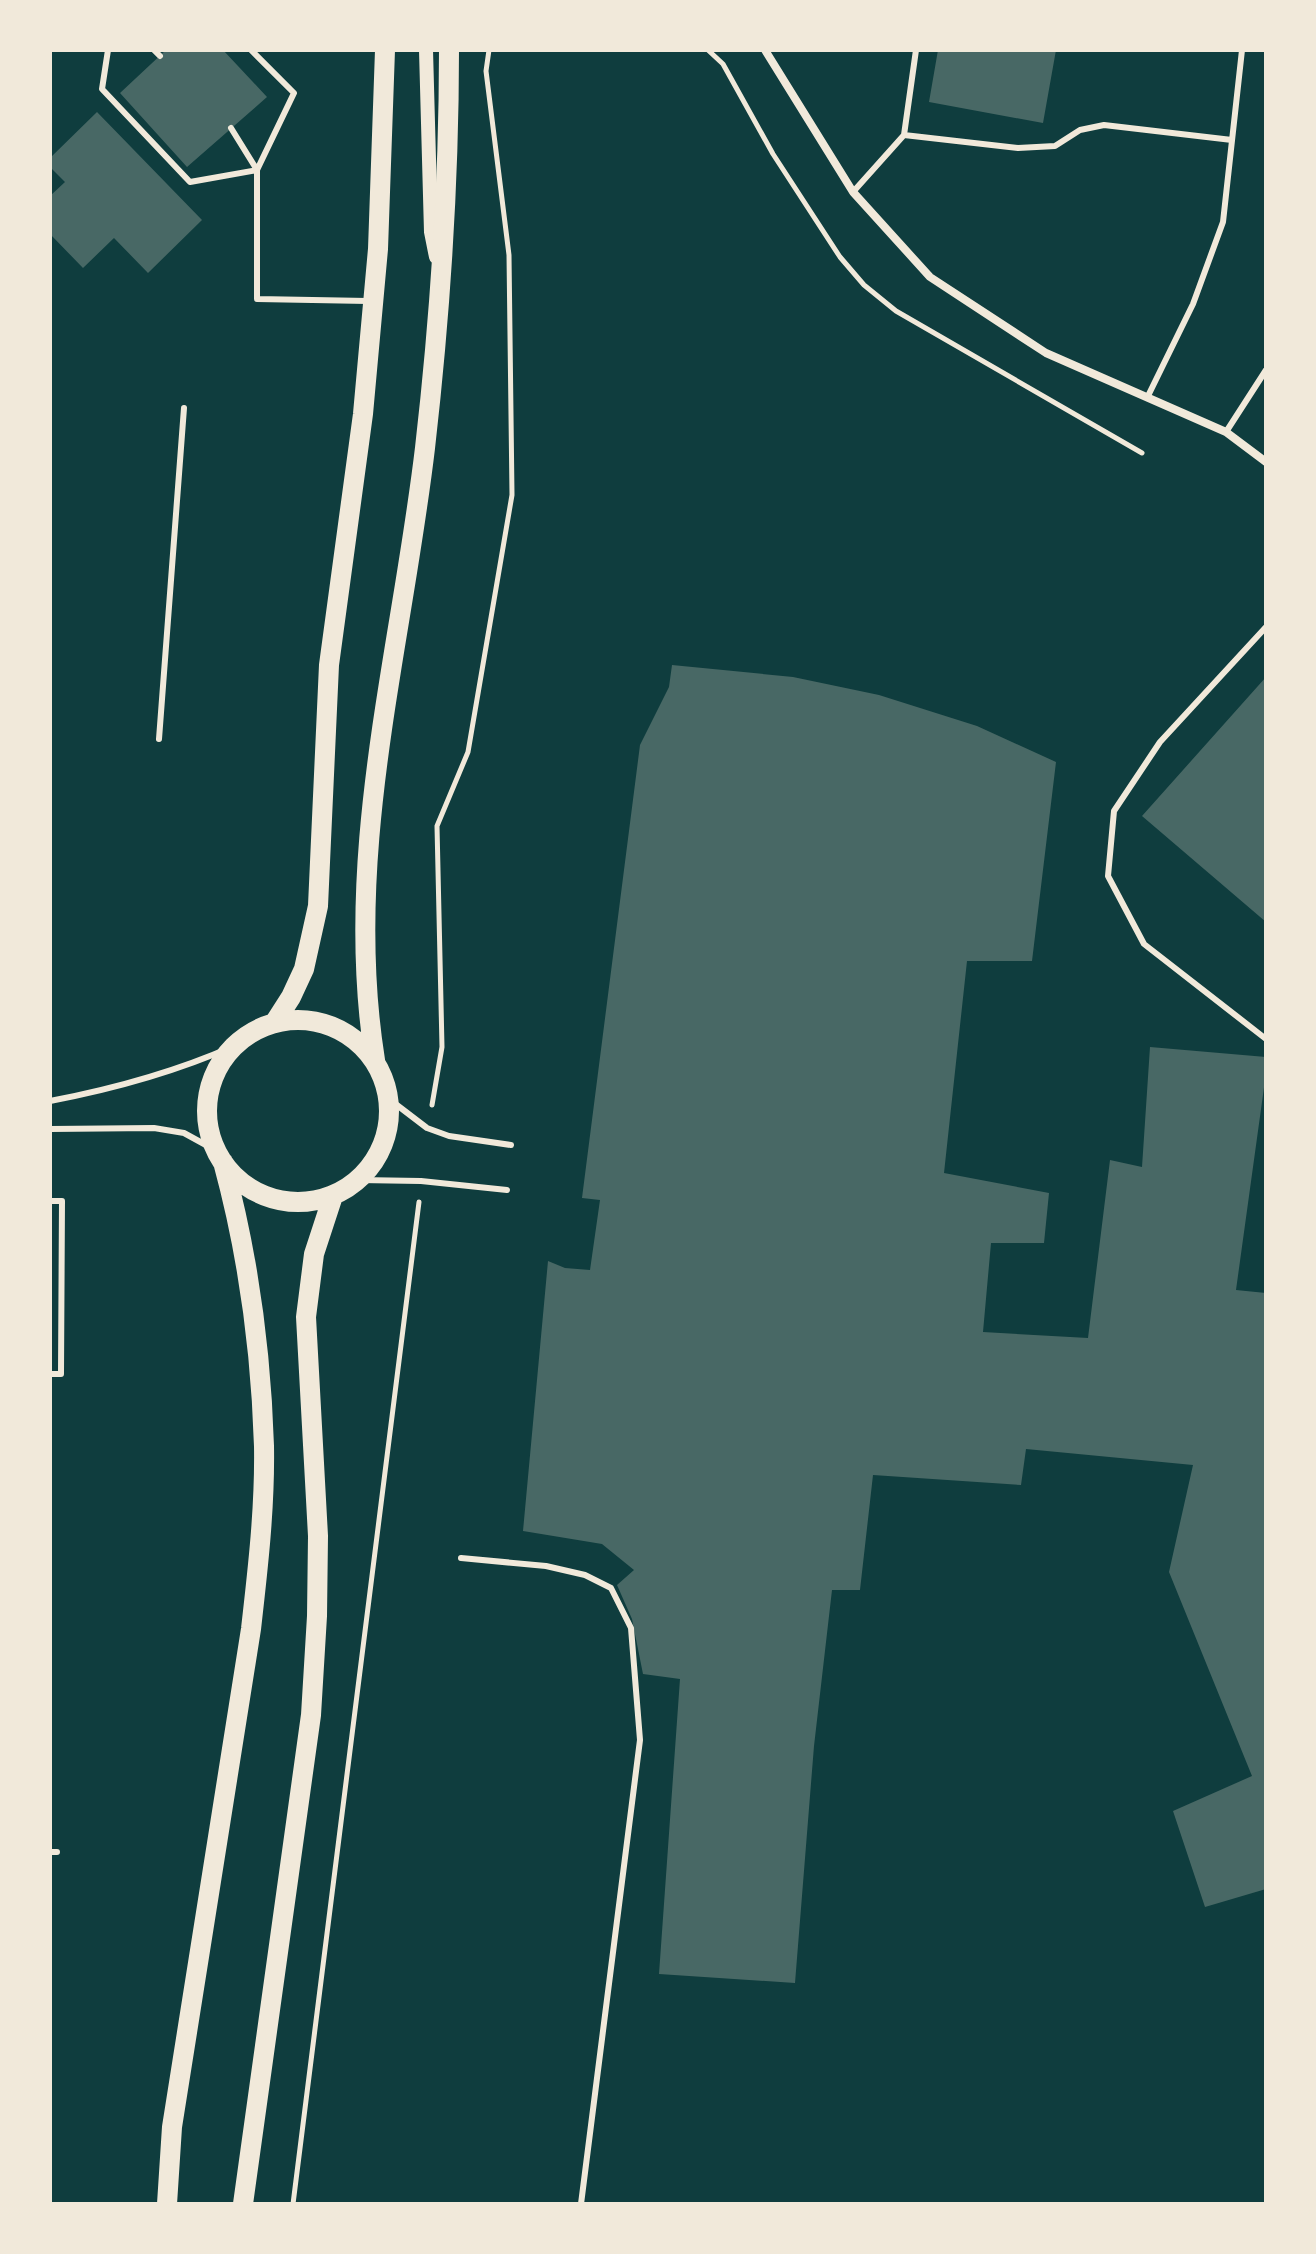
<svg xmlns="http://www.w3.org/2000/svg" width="1316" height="2254" viewBox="0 0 1316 2254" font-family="Ubuntu,sans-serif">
<rect width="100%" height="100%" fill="#0f3d3e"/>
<path fill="#486865" d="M166,50H223L267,97L187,167L120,93Z
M938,50H1056L1043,123L929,102Z
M97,112L202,220L148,273L114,238L83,268L50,234V196L65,182L50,167V158Z
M672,665L793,677L879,695L977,726L1056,762L1032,961H967L944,1173L1049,1193L1044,1243H991L983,1332L1088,1338L1110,1160L1142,1167L1150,1047L1266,1057V1073L1236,1290L1266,1293V1889L1205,1907L1173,1811L1252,1776L1169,1572L1193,1465L1026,1449L1021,1485L873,1475L860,1590H832L814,1746L795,1983L659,1974L680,1679L643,1674L632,1619L617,1585L634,1570L602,1544L523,1531L548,1261L565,1268L590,1270L600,1200L582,1198L640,745L669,687Z
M1266,677V922L1142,816Z"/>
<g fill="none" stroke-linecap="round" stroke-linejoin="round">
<path stroke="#f1e9da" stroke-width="5" d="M708,50L723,64L773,154L840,257L864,285L896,311L1142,453
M432,1105L442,1047L437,826L468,752L512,495L509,255L486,71L489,50
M293,2204L419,1202"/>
<path stroke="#f1e9da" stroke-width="6" d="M108,50L102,89L190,182L257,170V299L368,301
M154,50L160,56
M231,128L257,170L294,93L251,50
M904,135L1018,148L1055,146L1080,130L1104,125L1232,140
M853,192L904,135L916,50
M1147,398L1193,304L1223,222L1242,50
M1226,432L1266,370
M1266,627L1160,742L1114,811L1108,876L1144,944L1266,1039
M159,739L184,408
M389,1099L427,1128L449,1136L511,1145
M50,1101C113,1089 175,1072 234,1046
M50,1129L154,1128L184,1133L215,1150
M359,1180L421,1181L507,1190
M50,1201H62L61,1374H50
M461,1558L546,1566L585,1575L611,1588L631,1628L640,1740L581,2204
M50,1852H57"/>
<path stroke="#f1e9da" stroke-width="8" d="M765,50L853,192L930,277L1046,353L1226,432L1266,462"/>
<path stroke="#f1e9da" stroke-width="14" d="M426,50L431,232L436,257"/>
<path stroke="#f1e9da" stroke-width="20" d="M207 1111a91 91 0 1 1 182 0a91 91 0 1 1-182 0Z
M275,1022L291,997L304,969L318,906L329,665L363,414L378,249L385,50
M375,1060C342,854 401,652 425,448C440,317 449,182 449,50
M167,2204L172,2127L251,1629C258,1568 265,1507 264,1446C261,1350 248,1254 223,1162
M243,2204L311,1715L317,1616L318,1536L306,1317L314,1254L333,1196"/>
</g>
<rect width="1316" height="2254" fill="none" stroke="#f1e9da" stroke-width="104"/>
</svg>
